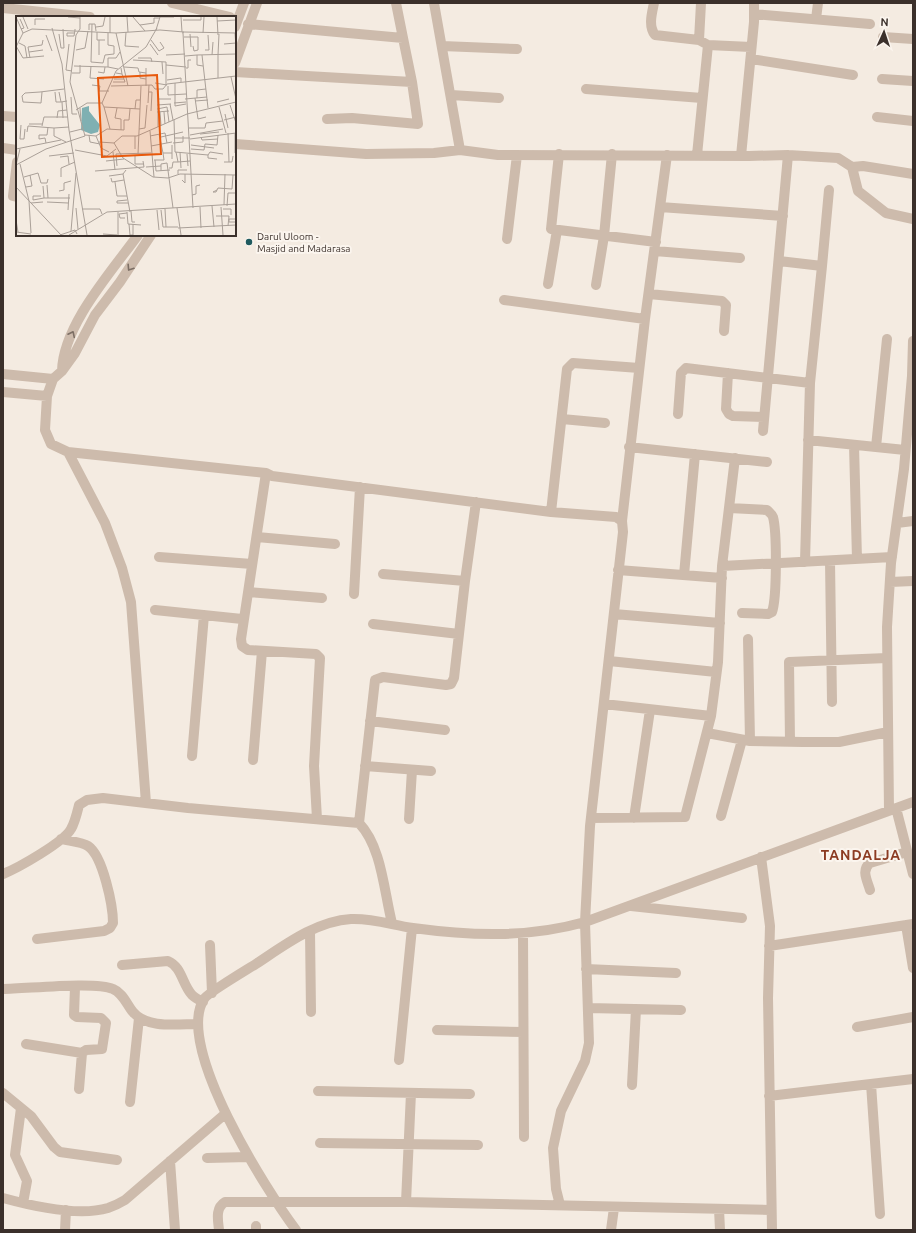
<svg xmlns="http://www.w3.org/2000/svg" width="916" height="1233" viewBox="0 0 916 1233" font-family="Ubuntu,sans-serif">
<rect width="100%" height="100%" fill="#f4ebe1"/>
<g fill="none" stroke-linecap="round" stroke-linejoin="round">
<path stroke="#cdbbac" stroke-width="10" d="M172,3L230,17
M434,3L460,150
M654,3C652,13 648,26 655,35L699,40L708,45L751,47
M3,8L90,17
M754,14L870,24
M816,19L818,3
M248,24L403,38L396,3
M235,27L244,3
M883,37L913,39
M699,40L701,3
M442,46L517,49
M751,59L853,75
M235,63L257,3
M235,72L412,82L403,38
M882,79L913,81
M586,89L702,98
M451,95L499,98
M3,116L17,117
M877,117L913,121
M327,119L352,118L418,124L412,82
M235,144L366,154L434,153L460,150L498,155L749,156L788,155L838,158L852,167L858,191L886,213L913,219
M3,148L17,150
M559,154L551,229L656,242
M697,155L708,45
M741,156L754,22V3
M17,162L13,196L17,197
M852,167L863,166L913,174
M660,207L783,216
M151,235L120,282L95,315L75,353L62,371L53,379L47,396L45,430L51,444L68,452L266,473L272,476L551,512L616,517L622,521L623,532L590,826L585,922L589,1043L585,1061L561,1111L553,1148L556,1189L560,1205
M507,239L517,155
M655,251L740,258
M779,261L822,266L810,383L805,562
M822,266L829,190
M548,284L557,230
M596,285L604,236L612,154
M649,294L722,301L726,305L724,331
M504,300L645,319
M62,371C63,325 112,271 138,235
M728,373L726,409L729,414L733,416L764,417
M3,374L53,379
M3,392L47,396
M678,414L681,373L686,368L810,383
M562,419L605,423
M763,431L788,155
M808,440L905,450
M854,445L857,559
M629,447L767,462
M876,447L887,339
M68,452L105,523L122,568L131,602L146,803
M266,473L241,639L242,646L248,650L316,654L320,658L314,766L317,819
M729,508L767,510C770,513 772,514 773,517C777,532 777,598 772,612L768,614L742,613
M551,512L567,369L573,363L639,368
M622,521L645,319L667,155
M897,523L913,521
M257,537L335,544
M159,557L252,564
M830,561L832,702
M722,566L892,557
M618,570L722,578
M383,574L465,581
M684,575L695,454
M890,582L913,581
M249,592L322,598
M354,594L360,487
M155,610L242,619
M614,614L720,623
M373,624L459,634
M748,639L750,741
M609,661L716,672
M604,704L711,716
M370,721L445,730
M707,733L750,741L803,742H839L888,732
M790,742L789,662L887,658
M192,756L204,615
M253,760L262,651
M365,766L431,771
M896,808L913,874
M889,811L887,627L891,563L904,469L912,376L913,341
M721,816L742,740
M591,818L685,817L711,716L718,662L722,566L735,458
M634,818L650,710
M409,819L412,770
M359,823C382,847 384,892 392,923
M761,857L770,926L768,998L772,1230
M3,874C18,868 64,842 71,829C75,822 77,813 79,805L87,800L103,798L188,808L359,823L375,680L383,677L446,685L451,684L454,678L465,581L476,502
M870,890C867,880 861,870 870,863L907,852
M631,906L742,918
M906,925L913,968
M310,931L311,1012
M523,934L524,1137
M37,939L104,931L110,928L113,923C113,906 103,856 88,846C82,842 69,841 61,839
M210,945L212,993
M769,946L913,924
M122,965L168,961C182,967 182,984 192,995C195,998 199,1000 203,1002
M586,969L676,973
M75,987L74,1015L77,1017L101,1018L106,1023L102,1049L86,1050L82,1053L79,1089
M3,989C26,989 95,981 113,989C123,993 127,1005 133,1012C147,1029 178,1024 198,1024
M588,1008L681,1010
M857,1027L913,1017
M437,1030L523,1032
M26,1044L82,1053
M399,1060L412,928
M871,1084L880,1214
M632,1085L636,1009
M318,1091L470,1094
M3,1093L31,1116L54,1147L60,1152L117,1160
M769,1096L913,1079
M130,1102L139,1018
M21,1108L15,1155L27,1181L23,1203
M320,1143L478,1145
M207,1158L249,1157
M170,1161L175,1230
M3,1198C32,1206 78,1217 108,1208C114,1206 120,1203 125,1200L225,1114
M406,1202L411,1093
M719,1209L720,1230
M256,1226V1230
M65,1230L66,1210
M219,1230C218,1220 215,1208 225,1202H406L770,1210
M296,1230C267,1191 174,1046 204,999C207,993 250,968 259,962C286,944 317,921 351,919C373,918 392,925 413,928C472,936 528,938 585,922L913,802
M611,1230L614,1208"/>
</g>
<defs><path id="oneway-chevron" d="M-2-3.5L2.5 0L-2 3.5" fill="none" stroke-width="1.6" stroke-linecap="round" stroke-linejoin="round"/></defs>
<g stroke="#7d6f65">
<use href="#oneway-chevron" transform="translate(130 268) rotate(123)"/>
<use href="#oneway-chevron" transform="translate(72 334) rotate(-64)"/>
</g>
<circle fill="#1f5a5e" stroke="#fbf5ee" stroke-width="1.5" cx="249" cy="242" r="4"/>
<g text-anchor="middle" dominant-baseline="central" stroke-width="4" stroke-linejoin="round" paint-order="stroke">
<g font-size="10" fill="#3b302b" stroke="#fbf5ee" text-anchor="start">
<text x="257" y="236">Darul Uloom -<tspan x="257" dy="12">Masjid and Madarasa</tspan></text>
</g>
<g font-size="14" font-weight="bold" letter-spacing="1" fill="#8c3b22" stroke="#fbf5ee">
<text x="861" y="855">TANDALJA</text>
</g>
</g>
<g transform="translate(16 16)">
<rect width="220" height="220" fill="#f4ebe1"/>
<path d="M73,90V95L84,109L82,116L75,118L65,114L66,92Z" fill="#7fb0b2"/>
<path fill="none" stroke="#aaa098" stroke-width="1" d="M0,1L7,17M7,1L12,13M52,1L64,2M94,1V17M111,1L112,16M117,1L129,15M144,1H158M165,1L166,16M201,1L202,19M4,3L8,12L5,13M167,4H185V1M201,5L220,4M76,8L75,46L87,47L89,39L98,38V30L92,29V17M19,9V3H29M124,9L138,7V2H144M80,11L87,10L89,1M36,12L46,48L53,114L71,219M73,14V8H79L80,15M140,14L144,1M81,16V24H89M110,16L109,30L123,31M168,16L220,17M58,17H51V20H58L59,14V13M100,17L112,70M167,17L177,192M187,17L188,1M219,17L220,31M43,18L45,32H48L47,13M174,18L175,31M30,19L36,35M168,21H182V34L178,35L177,30M135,24L143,35L148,32L144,26M3,27L9,30L11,42M53,28L50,54L56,55M134,28L142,39M208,28L220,27M0,30L7,42L28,40M0,31L7,17L16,13L100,17L144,14L168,16L166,17M60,34L69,32L72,15M189,34H193L192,19M13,36L27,34M83,39V24M150,39L169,38M186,39L192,92M196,39L197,26M202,39V62M202,39L203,18M169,40L181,39M14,42L12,31L26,29L27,24M122,42H135L136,46M117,44L150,46V69M146,46L147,58M150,49L170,51M58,50L92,51M75,50L74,62L88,63M187,50L181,49V39L220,38M108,51L122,52L123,56L130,57M170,52H172V44H175M102,53L92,51V42H100L104,36M82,56L88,57L89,51M124,56V62L130,63M56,57H64V49M100,57L106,58L105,52M215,61L220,83M98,63H108L106,58M151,64L165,62V66M97,66H109L108,63M139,67L151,69M159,67V90L170,88M76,69L84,70L83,75H93M95,70L136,69L139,73H147L151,68L220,60M130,70V52M152,70V79L170,78M26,76L25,87L7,86L6,80L9,77L24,76L48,73M39,76L40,86H45M43,76L45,86L51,85M133,76H136L135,95M55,81L56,98H61M179,82L182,103L190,101M181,82V74L190,73M142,83H155M169,83L191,81M179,85L192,84M46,86L47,102M201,86L213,83M220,86L171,98L121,120H106L98,127L107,142L137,161L152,162L164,158L220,159M132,87L133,69M158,87L170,86M154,88L157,104M141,89L155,88M214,89L220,107M88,91L94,113M203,91L210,117M64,92L65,105M101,92L99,102L105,103V114M119,93L120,84H124M124,93L125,70M141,93L151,91L153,106M60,94L71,87H86M141,96L153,95M144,96L145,110M148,96L149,108M209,98L212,112M41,102L42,95L51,94M158,104L159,136L192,139L194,136L207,138M208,104L220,101M13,108H26M5,109L4,123H8L9,113M26,110L28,101H52M142,111V73M38,112L53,111M173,112H189L190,107L207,105M123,113L129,112L131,89M134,115L138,161M11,116L12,110L38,112V120L50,126M54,116L66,113M212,117L213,146M143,118L147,137H156M184,118L203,116M23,119V123L29,122L30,127L45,124M23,119H31L32,111M69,119L80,120L91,113L108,114V104H113L114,93M73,119L74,126L84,128M174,119L207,113M80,120L85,132L93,136M119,120V133M134,120L149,117L151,127M145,121L167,116M185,121L186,124L202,123M158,122H174M174,123L220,117M83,126L98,127M157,127L167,126V120M175,129L198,132M135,130L156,126M0,133L30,127M175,133L188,134L189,128L201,129L202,119M59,134L91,140L100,133M97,136L99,154M160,136L162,146L174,145M164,136L165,152M219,137V117M122,138L124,93L88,91L86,87L100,55L130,31L141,12M171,138L172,150M192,139V142L201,143M33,140L58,137M119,140V148H128M44,141L52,140L53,148M156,143V129M138,144H148L147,137M139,144L140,155L154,154M90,145L108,143M208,146H216L217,140M4,148L13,185L15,217M0,149L30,133L69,120L54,66L60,19L64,13V1M0,149L4,133M101,150L100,138L135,137M130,151L145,150M153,152H156L157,146H162M110,154L107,158L114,196M79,155L128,151L127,145M145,155V148L151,147L157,192M162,158V154H171M93,160L107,158M8,161L22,157L25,167H31L32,163M45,161V152L59,146M95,162L96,166L108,164M166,164L169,167V158M99,166L101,180H111M31,169L32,182M27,170L28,182H54M0,171L45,219M10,171L16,170L14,159M216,173L217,159M201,174L197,176H200L202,172L216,173M43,175L48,174V167L55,165M176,179L180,178V170L184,169M25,180H17V184L28,182M111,184L101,185V187H112M31,186L52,187M15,187L27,186M208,189L209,158M196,190L198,211M211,190L212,177H220M184,191L185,212M205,191L207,219M60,192L62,213M161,192L165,219M66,193H84L86,198M149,193L150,211M207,193H215V199M52,194L53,178M141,194L143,214M145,194L147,211H162M115,195L116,206H119M102,196V219M111,196L112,208L125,209M200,200H213L212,210M109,202H104L103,198L111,197M220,203H213V206H220M0,204L2,216M113,208L114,219H117V208M162,212L220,209M55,215L60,157M0,216L15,218M87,218L101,219M44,219L59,214L61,218M53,219L91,196L220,188"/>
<path fill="#e8590c" fill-opacity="0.15" stroke="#e8590c" stroke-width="2" d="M141,59L145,138L86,141L82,62Z"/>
<rect width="220" height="220" fill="none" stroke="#3b302b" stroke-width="2"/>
</g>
<rect width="916" height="1233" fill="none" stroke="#3b302b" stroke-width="8"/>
<g transform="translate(884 32) rotate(3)" stroke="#fbf5ee" stroke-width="3" paint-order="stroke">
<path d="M0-3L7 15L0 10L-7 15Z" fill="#3b302b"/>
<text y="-6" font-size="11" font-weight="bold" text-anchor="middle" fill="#3b302b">N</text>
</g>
</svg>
